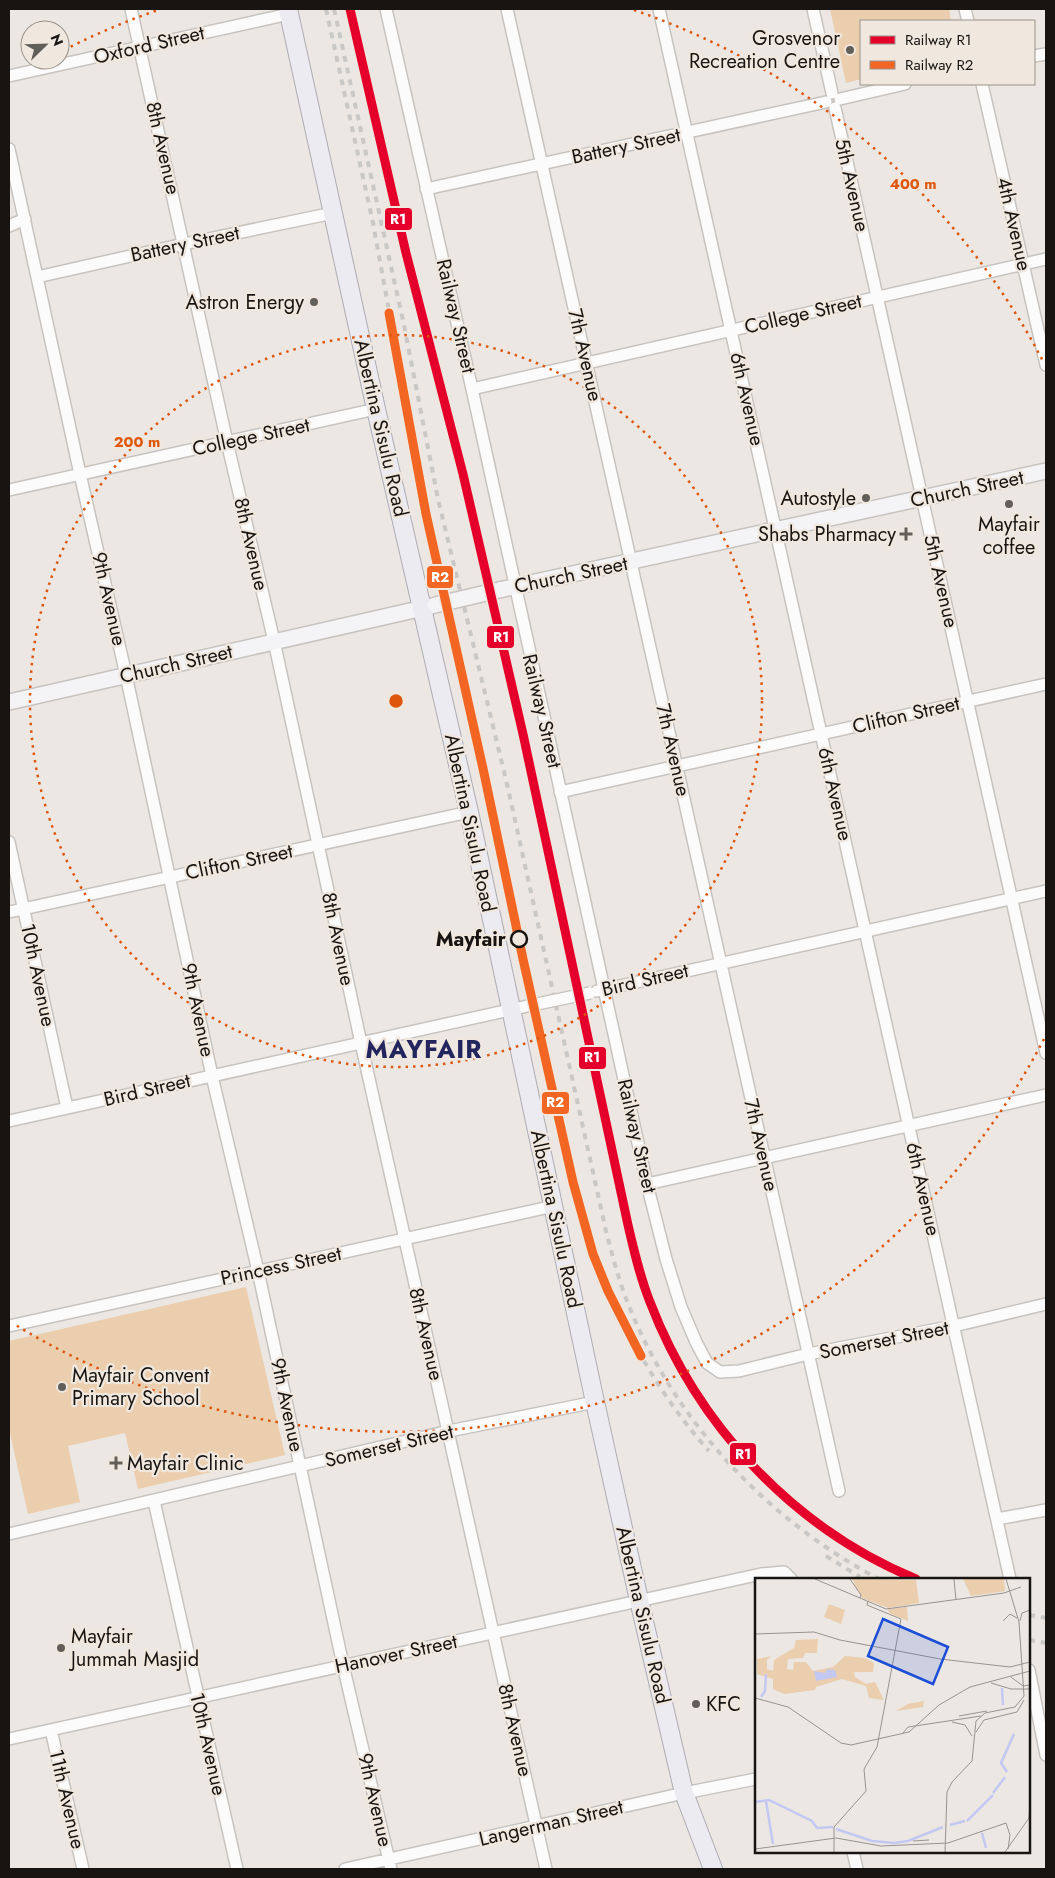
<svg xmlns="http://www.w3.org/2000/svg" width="1055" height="1878" viewBox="0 0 1055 1878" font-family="Jost,sans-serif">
<rect width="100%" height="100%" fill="#ece7e2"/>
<path fill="#eaceae" d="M830,9H949L951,21H861V79L846,83Z
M246,1287L285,1455L138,1489L125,1433L68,1446L80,1502L28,1514L9,1429V1341Z"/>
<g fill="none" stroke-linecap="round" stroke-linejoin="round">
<defs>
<path id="minor" d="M131,9L227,442L274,641L361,1043L546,1869
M386,9L472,389L647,1184L666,1259L681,1307L696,1342L707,1363L720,1372L739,1371L808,1354L954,1326L1046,1304
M507,9L839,1491
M659,9L1010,1579
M813,9L832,93
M965,9L968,21
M1034,56L1046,54
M9,76L289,14
M982,84L1046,365
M840,99L905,84
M835,108L1046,1053
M9,149L80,474L126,675L212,1076L258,1271L343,1665L391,1869
M426,189L826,102
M9,226L25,219
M37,277L184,244L333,213
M472,389L1046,259
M9,490L376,409
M560,792L1046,684
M9,842L67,1108
M9,912L469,812
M597,991L1046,891
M9,1121L532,1005
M647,1184L1046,1095
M9,1326L554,1206
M154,1501L237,1869
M997,1519L1046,1510
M9,1534L449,1431L595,1402
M1029,1670L1046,1755
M51,1730L83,1869
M9,1739L761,1574L784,1572L791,1579
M853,1852L857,1869
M345,1869L684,1793L756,1779"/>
<path id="secondary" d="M499,590L1046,471
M9,702L432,606"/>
<path id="primary" d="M288,9L376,409L469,812L595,1402L639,1600L684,1793L713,1869"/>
</defs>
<use href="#minor" stroke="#c7c3bf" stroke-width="14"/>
<use href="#secondary" stroke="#c7c3bf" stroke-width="18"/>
<use href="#primary" stroke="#adacb4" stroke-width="20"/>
<use href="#minor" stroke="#fcfbfb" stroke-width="11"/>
<use href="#secondary" stroke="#f4f4f6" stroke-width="15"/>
<use href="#primary" stroke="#ecebf1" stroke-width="18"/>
<path stroke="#c9c8c6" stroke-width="4" stroke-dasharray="6 6" stroke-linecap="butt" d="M326,9L373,223L426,514L484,773L523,959L581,1215C608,1301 648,1383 709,1451
M334,9L404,325L438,499L507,784L606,1231C612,1254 618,1278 627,1301C673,1420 767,1520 879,1579
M350,9L406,253L463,474L523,734L628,1225C634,1251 640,1277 650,1302C697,1425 793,1528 916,1579
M826,1556L860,1577
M1029,1615L1046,1618
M1029,1640L1046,1643"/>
<defs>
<path id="minor-bridge" d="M532,1005L590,993"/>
<path id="secondary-bridge" d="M435,605L499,590"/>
</defs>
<use href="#minor-bridge" stroke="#c7c3bf" stroke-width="14" stroke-linecap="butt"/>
<use href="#secondary-bridge" stroke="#c7c3bf" stroke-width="18" stroke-linecap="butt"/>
<use href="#minor-bridge" stroke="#fcfbfb" stroke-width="11"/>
<use href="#secondary-bridge" stroke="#f4f4f6" stroke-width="15"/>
<defs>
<path id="rail-1" d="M350,9L406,253L463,474L523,734L628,1225C634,1251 640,1277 650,1302C697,1425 793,1528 916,1579"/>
<path id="rail-2" d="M389,313L426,514L484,773L523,959L573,1182L593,1254L608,1291L641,1356"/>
</defs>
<use href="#rail-1" stroke="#f0e7de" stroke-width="12"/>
<use href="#rail-2" stroke="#f0e7de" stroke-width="12"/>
<use href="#rail-1" stroke="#e4002b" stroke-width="9"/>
<use href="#rail-2" stroke="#f26522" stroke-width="9"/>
</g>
<g fill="none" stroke="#de560c" stroke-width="2.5" stroke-dasharray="2.5 5">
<circle cx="396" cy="701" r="366"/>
<path d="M1044 1039A731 731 0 0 1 14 1324M64 50A731 731 0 0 1 158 10M634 10A731 731 0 0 1 1044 363"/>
</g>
<g fill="#625e5a" stroke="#f0e7de" stroke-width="2">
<circle cx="850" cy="50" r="5"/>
<circle cx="314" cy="302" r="5"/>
<circle cx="866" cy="498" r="5"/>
<circle cx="1009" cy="504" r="5"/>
<path d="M903.5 526.5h5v5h5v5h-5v5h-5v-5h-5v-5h5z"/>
<circle cx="62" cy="1387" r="5"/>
<path d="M113.5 1455.5h5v5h5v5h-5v5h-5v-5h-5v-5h5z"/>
<circle cx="61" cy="1648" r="5"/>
<circle cx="696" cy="1704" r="5"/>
</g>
<circle fill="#f0e7de" stroke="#171411" stroke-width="2.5" cx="519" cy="939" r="8"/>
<g text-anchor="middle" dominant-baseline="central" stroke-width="4.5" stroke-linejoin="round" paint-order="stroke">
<g font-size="20" fill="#171411" stroke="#f0e7de" text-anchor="end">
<text x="840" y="38">Grosvenor<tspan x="840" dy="23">Recreation Centre</tspan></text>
<text x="304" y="302">Astron Energy</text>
<text x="856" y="498">Autostyle</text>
<text x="1009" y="524" text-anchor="middle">Mayfair<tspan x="1009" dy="23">coffee</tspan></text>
<text x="896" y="534">Shabs Pharmacy</text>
<text x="72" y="1375" text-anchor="start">Mayfair Convent<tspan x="72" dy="23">Primary School</tspan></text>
<text x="127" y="1463" text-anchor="start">Mayfair Clinic</text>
<text x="71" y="1636" text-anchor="start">Mayfair<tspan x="71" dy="23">Jummah Masjid</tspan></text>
<text x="706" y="1704" text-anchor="start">KFC</text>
</g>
<g font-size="20" fill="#171411" stroke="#f0e7de">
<text transform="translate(149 45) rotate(-13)">Oxford Street</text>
<text transform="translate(626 146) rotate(-12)">Battery Street</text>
<text transform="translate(163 148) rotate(77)">8th Avenue</text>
<text transform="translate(852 185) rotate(77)">5th Avenue</text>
<text transform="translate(1014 224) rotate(77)">4th Avenue</text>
<text transform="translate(185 244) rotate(-12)">Battery Street</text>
<text transform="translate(803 314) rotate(-13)">College Street</text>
<text transform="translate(456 316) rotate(77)">Railway Street</text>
<text transform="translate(585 355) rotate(77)">7th Avenue</text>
<text transform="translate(747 399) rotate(77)">6th Avenue</text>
<text transform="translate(381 428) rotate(77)">Albertina Sisulu Road</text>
<text transform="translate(251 437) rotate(-12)">College Street</text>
<text transform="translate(967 489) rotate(-12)">Church Street</text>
<text transform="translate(251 544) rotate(77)">8th Avenue</text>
<text transform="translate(571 575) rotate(-12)">Church Street</text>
<text transform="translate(941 581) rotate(77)">5th Avenue</text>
<text transform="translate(109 599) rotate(77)">9th Avenue</text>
<text transform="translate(176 664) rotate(-13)">Church Street</text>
<text transform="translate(542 711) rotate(77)">Railway Street</text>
<text transform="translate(906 715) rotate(-13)">Clifton Street</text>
<text transform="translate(673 750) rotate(77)">7th Avenue</text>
<text transform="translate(835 794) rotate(77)">6th Avenue</text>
<text transform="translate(470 823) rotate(78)">Albertina Sisulu Road</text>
<text transform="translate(239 862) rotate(-12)">Clifton Street</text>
<text transform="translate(338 939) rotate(78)">8th Avenue</text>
<text transform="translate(38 975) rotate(78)">10th Avenue</text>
<text transform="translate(645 980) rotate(-13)">Bird Street</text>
<text transform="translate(198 1010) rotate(78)">9th Avenue</text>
<text transform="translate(147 1090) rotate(-13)">Bird Street</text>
<text transform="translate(637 1136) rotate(77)">Railway Street</text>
<text transform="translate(761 1145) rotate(77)">7th Avenue</text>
<text transform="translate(923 1189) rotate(77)">6th Avenue</text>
<text transform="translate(556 1219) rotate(78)">Albertina Sisulu Road</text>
<text transform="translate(281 1266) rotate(-12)">Princess Street</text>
<text transform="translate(426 1334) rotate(77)">8th Avenue</text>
<text transform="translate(884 1340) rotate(-11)">Somerset Street</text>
<text transform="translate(287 1405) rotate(78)">9th Avenue</text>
<text transform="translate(389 1446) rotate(-13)">Somerset Street</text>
<text transform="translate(643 1615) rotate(77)">Albertina Sisulu Road</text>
<text transform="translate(396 1654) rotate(-12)">Hanover Street</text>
<text transform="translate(515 1730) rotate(77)">8th Avenue</text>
<text transform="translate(208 1744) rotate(77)">10th Avenue</text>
<text transform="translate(67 1799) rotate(77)">11th Avenue</text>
<text transform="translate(375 1800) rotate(77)">9th Avenue</text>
<text transform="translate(551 1823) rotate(-13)">Langerman Street</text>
</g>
<g font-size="20" font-weight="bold" fill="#171411" stroke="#f0e7de" text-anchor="end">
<text x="506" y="939">Mayfair</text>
</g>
<g font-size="25" font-weight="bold" letter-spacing="1" fill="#23255e" stroke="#f0e7de">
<text x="424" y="1049">MAYFAIR</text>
</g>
</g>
<g transform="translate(755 1578)">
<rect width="275" height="275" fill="#ece7e2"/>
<path d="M97,1L161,2L164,25L133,30L107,20ZM208,1H249L250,13L216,18ZM74,26L90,32L86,46L69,39ZM152,29L153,43L134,35L133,31ZM63,61L62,75H50L48,80L33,81L32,91L38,92L39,84H51L58,93L78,89L90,78L110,80L119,85L118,94H99L100,99L111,106L120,104L129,122L114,120L111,108L87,101L61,109L60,112L29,116L18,111V101L2,96V81L16,78L12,82V91L18,93L19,82L39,70L41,62ZM169,123L168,129L141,133L153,126Z" fill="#eaceae"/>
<path d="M72,91L80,92L82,99L61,103L59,93L70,95Z" fill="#c2c8f1"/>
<path fill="none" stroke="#c2c8f1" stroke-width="2.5" d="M247,110L248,127M6,119L10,113L11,96M252,194L246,185L259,156M238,215L250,199M11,223L18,266M0,224L14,222L57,243L62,250L78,249M212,243L238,217M195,247L210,243M81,251L117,263L139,265L153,263L188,249M227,255L231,270"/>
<path fill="none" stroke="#97938e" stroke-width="1" d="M60,1L131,31L249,15L266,9M95,1L106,17L105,20M199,1L201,22M248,43L255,36L262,40M265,43L267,35L275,32M0,56L59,54L85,62L185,81L255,89L275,84M256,99L268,108L275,107M236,105L256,111H275M0,120L33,129L86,165L96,167L154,154L184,127L215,109L275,93M204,138L232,133M197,144L210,147L217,158M221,154L229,142L262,134L269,122M148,155L153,149L226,138M158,263L174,262M0,271L81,260L126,268L193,265L251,245L255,257L253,271M79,274V249L111,213L109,191L122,169L146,41L112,27L113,23M190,274L192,214L197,204L217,183L221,143L230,135L260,129L269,118L264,44L251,1M250,274L274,240L275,223"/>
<path fill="#1d4ed8" fill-opacity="0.15" stroke="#1d4ed8" stroke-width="2.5" d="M128,41L193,69L178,106L113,78Z"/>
<rect width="275" height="275" fill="none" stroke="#171411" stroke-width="2.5"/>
</g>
<circle cx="396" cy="701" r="8" fill="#de560c" stroke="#f0e7de" stroke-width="2.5"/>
<g font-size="15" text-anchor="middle" font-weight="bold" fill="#de560c" stroke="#f0e7de" stroke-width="4.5" stroke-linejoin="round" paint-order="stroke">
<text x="913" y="189">400 m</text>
<text x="137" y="447">200 m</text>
</g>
<g stroke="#f0e7de" stroke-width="2">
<rect x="384" y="207" width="29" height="24" rx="5" fill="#e4002b"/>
<rect x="426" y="565" width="28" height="24" rx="5" fill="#f26522"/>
<rect x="486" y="625" width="29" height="24" rx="5" fill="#e4002b"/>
<rect x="578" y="1046" width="29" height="24" rx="5" fill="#e4002b"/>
<rect x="541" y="1091" width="29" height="24" rx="5" fill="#f26522"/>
<rect x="729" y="1442" width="28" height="24" rx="5" fill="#e4002b"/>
</g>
<g font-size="14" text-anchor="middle" font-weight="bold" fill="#fff">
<text x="398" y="224">R1</text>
<text x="440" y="582">R2</text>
<text x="501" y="642">R1</text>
<text x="592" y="1062">R1</text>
<text x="555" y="1107">R2</text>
<text x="743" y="1459">R1</text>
</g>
<rect width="1055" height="1878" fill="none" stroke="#171411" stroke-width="20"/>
<rect x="860" y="20" width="175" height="65" fill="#f0e7de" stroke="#99938c"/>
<rect x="870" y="36" width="25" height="8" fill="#e4002b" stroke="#99938c"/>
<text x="905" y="45" font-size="15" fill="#171411">Railway R1</text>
<rect x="870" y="61" width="25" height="8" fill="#f26522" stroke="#99938c"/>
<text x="905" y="70" font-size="15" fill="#171411">Railway R2</text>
<g transform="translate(45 45) rotate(67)"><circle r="24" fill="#f0e7de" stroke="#99938c"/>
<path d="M0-4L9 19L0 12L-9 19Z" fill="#625e5a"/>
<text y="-8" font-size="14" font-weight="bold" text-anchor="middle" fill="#171411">N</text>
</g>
</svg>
